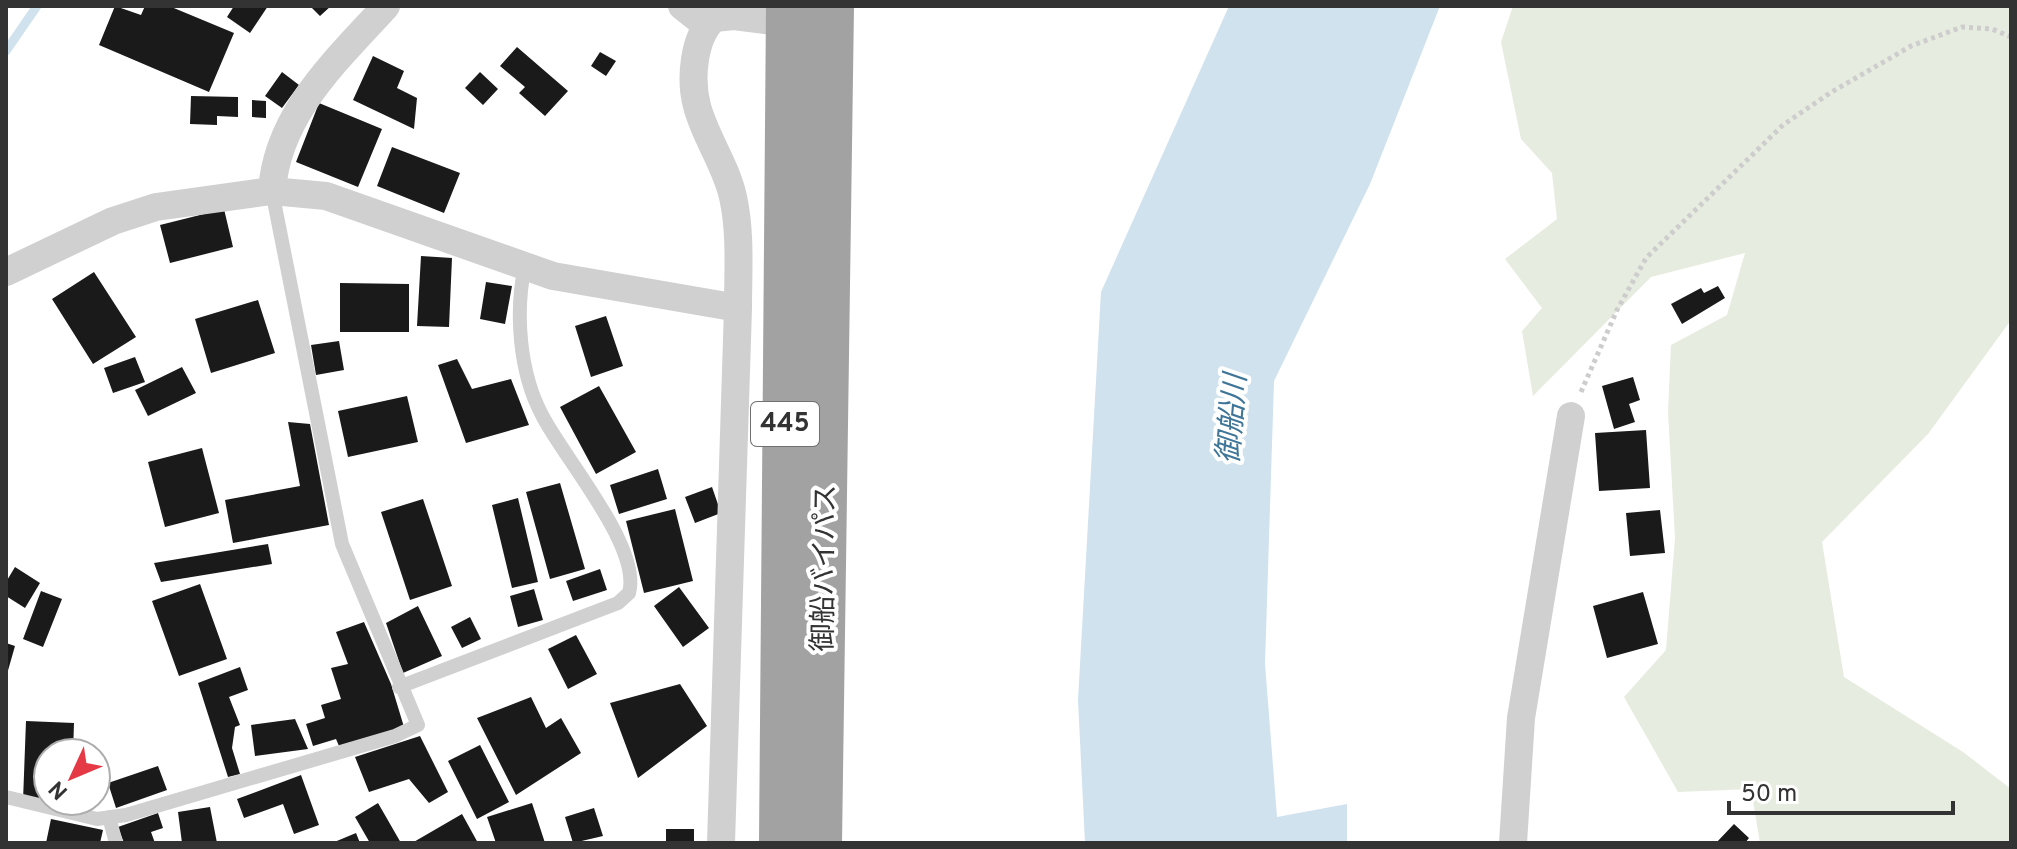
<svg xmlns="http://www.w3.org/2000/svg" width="2017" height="849" viewBox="0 0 2017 849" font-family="Overpass,'Noto Sans JP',sans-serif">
<rect width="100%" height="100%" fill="#fff"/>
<path fill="#e6ecdf" d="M1513,6H2011V320L1928,434L1822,542L1844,677L1963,752L2011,789V843H1760L1751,789L1678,792L1624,697L1666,650L1675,538L1668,412L1671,345L1727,315L1745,253L1651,277L1533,396L1522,331L1542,308L1505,259L1557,219L1552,173L1521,139L1501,42Z"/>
<path fill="#cfe2ee" d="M1229,6H1440L1370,184L1274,381L1265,664L1277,817L1347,804V843H1085L1078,700L1101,292Z"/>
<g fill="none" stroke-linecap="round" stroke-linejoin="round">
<path stroke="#cfe2ee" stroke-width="9" d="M6,51L37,6"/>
</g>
<path fill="#1a1a1a" d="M115,6L141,15L145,6H169L234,33L209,92L99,45Z
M234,6H268L250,33L227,17Z
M310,6H331L320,16Z
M517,47L568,91L545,116L519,93L525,87L500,66Z
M600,52L616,61L606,76L591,66Z
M373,56L404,71L397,88L417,98L414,129L353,100Z
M282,72L299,85L282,108L265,96Z
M480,72L498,89L483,105L465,88Z
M191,96L238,97V117L217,116V125L190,124Z
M252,100L266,101V118L252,117Z
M319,103L382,129L358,187L296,162Z
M392,147L460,173L444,213L377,186Z
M224,209L233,247L170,263L160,225Z
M421,256L452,258L449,327L417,326Z
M94,272L136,337L93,364L52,299Z
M486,282L512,286L505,324L480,319Z
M340,283L409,284V332H340Z
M1718,286L1725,298L1682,324L1671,304L1701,288L1704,293Z
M258,300L275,353L211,373L195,319Z
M606,316L623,366L591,377L575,326Z
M339,341L344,370L316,375L311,345Z
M135,357L145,382L113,393L104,368Z
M457,359L472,389L511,379L529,425L466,443L438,365Z
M182,367L196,393L148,416L135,390Z
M1633,377L1640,400L1629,404L1635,422L1614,429L1602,386Z
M599,386L636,452L596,474L560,407Z
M407,396L418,442L348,457L338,411Z
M288,422L310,424L329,525L233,543L225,500L300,486Z
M1646,430L1650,488L1599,491L1595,433Z
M202,448L219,513L165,527L148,462Z
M658,469L667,499L619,514L610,485Z
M560,483L585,569L550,579L526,492Z
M712,487L721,513L695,523L685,497Z
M518,498L538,582L512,588L492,505Z
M423,499L452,586L410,600L381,512Z
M675,509L693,581L644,593L626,521Z
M1660,510L1665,553L1630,556L1626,513Z
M268,544L272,564L161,582L154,563Z
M15,567L40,583L25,608L6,596V582Z
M600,569L607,590L573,601L566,581Z
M200,584L227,659L179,676L152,601Z
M679,587L709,628L683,647L654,606Z
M534,589L543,620L518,627L510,596Z
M41,591L62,599L43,647L23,639Z
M1643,592L1658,644L1607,658L1593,606Z
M418,606L442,656L403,673L386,623Z
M470,617L481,639L462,648L451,627Z
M364,622L391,684L404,727L339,746L336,739L313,746L306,724L325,718L321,705L341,699L331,668L348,664L336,632Z
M576,635L597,674L568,689L548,649Z
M6,643L15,646L7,674H6Z
M240,667L248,690L229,697L240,725L235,727L232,748L240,774L228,777L198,683Z
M680,684L707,726L638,778L610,703Z
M531,697L546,728L561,718L581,753L516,795L477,718Z
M295,719L308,749L255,756L251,725Z
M26,721L74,723L73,753H48V802L23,801Z
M420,736L448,792L429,803L409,779L369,792L355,757Z
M480,745L509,802L477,819L448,761Z
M158,766L167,790L116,808L108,783Z
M301,775L319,825L294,834L283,804L244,818L237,799Z
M378,803L401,843H370L355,817Z
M532,803L545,843H496L487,817Z
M210,807L217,843H182L178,812Z
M594,808L603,836L573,843L565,817Z
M158,813L163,828L151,832L155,843H124L118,827Z
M462,814L478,843H412Z
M51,819L103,830L100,843H46Z
M1734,824L1749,838L1745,843H1716Z
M666,829H694V843H666Z
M356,833L360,843H332Z"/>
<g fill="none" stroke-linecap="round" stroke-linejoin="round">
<path stroke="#cdcdcd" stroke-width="5" stroke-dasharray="4 4" stroke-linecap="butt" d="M1581,392L1617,310L1646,258L1783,125L1830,93L1911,46L1962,27L1992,29L2011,37"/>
<path stroke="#d0d0d0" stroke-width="14" d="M399,687L618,603L629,593C642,547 563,457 542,415C519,372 515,311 525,266
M6,797L97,819L126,815L395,736L418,725L342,544L272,191
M109,817L116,843"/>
<path stroke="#d0d0d0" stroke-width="28" d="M682,6L706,25
M272,191C277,114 337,60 386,6
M6,272L113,221L156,207L272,191L326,196L553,276L738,308
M721,843L738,308C738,272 741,233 733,197C726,165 705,137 697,106C690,80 693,37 714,18L734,16L788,23
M1513,843L1521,718L1571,416"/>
<path stroke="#a2a2a2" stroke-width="44" d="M781,843L788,6
M820,843L832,6"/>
</g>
<g text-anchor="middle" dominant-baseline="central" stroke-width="8" stroke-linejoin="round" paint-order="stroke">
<rect fill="#fff" stroke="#707070" stroke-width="2" x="751" y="402" width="68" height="44" rx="6"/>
<g font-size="26" font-weight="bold" fill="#333">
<text x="785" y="424">445</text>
</g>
<g font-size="28" fill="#333" stroke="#fff">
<text transform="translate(826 568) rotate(-89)">御船バイパス</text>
</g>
<g font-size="30" font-style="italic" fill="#3f7597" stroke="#fff">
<text transform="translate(1234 419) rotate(-85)">御船川</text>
</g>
</g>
<rect width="2017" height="849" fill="none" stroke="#333333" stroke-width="16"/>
<g transform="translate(72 777) rotate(226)"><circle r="38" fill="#ffffff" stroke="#adadad" stroke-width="2"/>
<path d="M0-6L14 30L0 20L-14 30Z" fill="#e63946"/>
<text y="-12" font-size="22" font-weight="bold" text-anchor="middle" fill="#333333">N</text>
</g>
<path d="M1729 801v12h224v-12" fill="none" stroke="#333333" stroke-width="4"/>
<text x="1741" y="801" font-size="24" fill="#333333" stroke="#ffffff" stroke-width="6" paint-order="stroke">50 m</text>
</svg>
